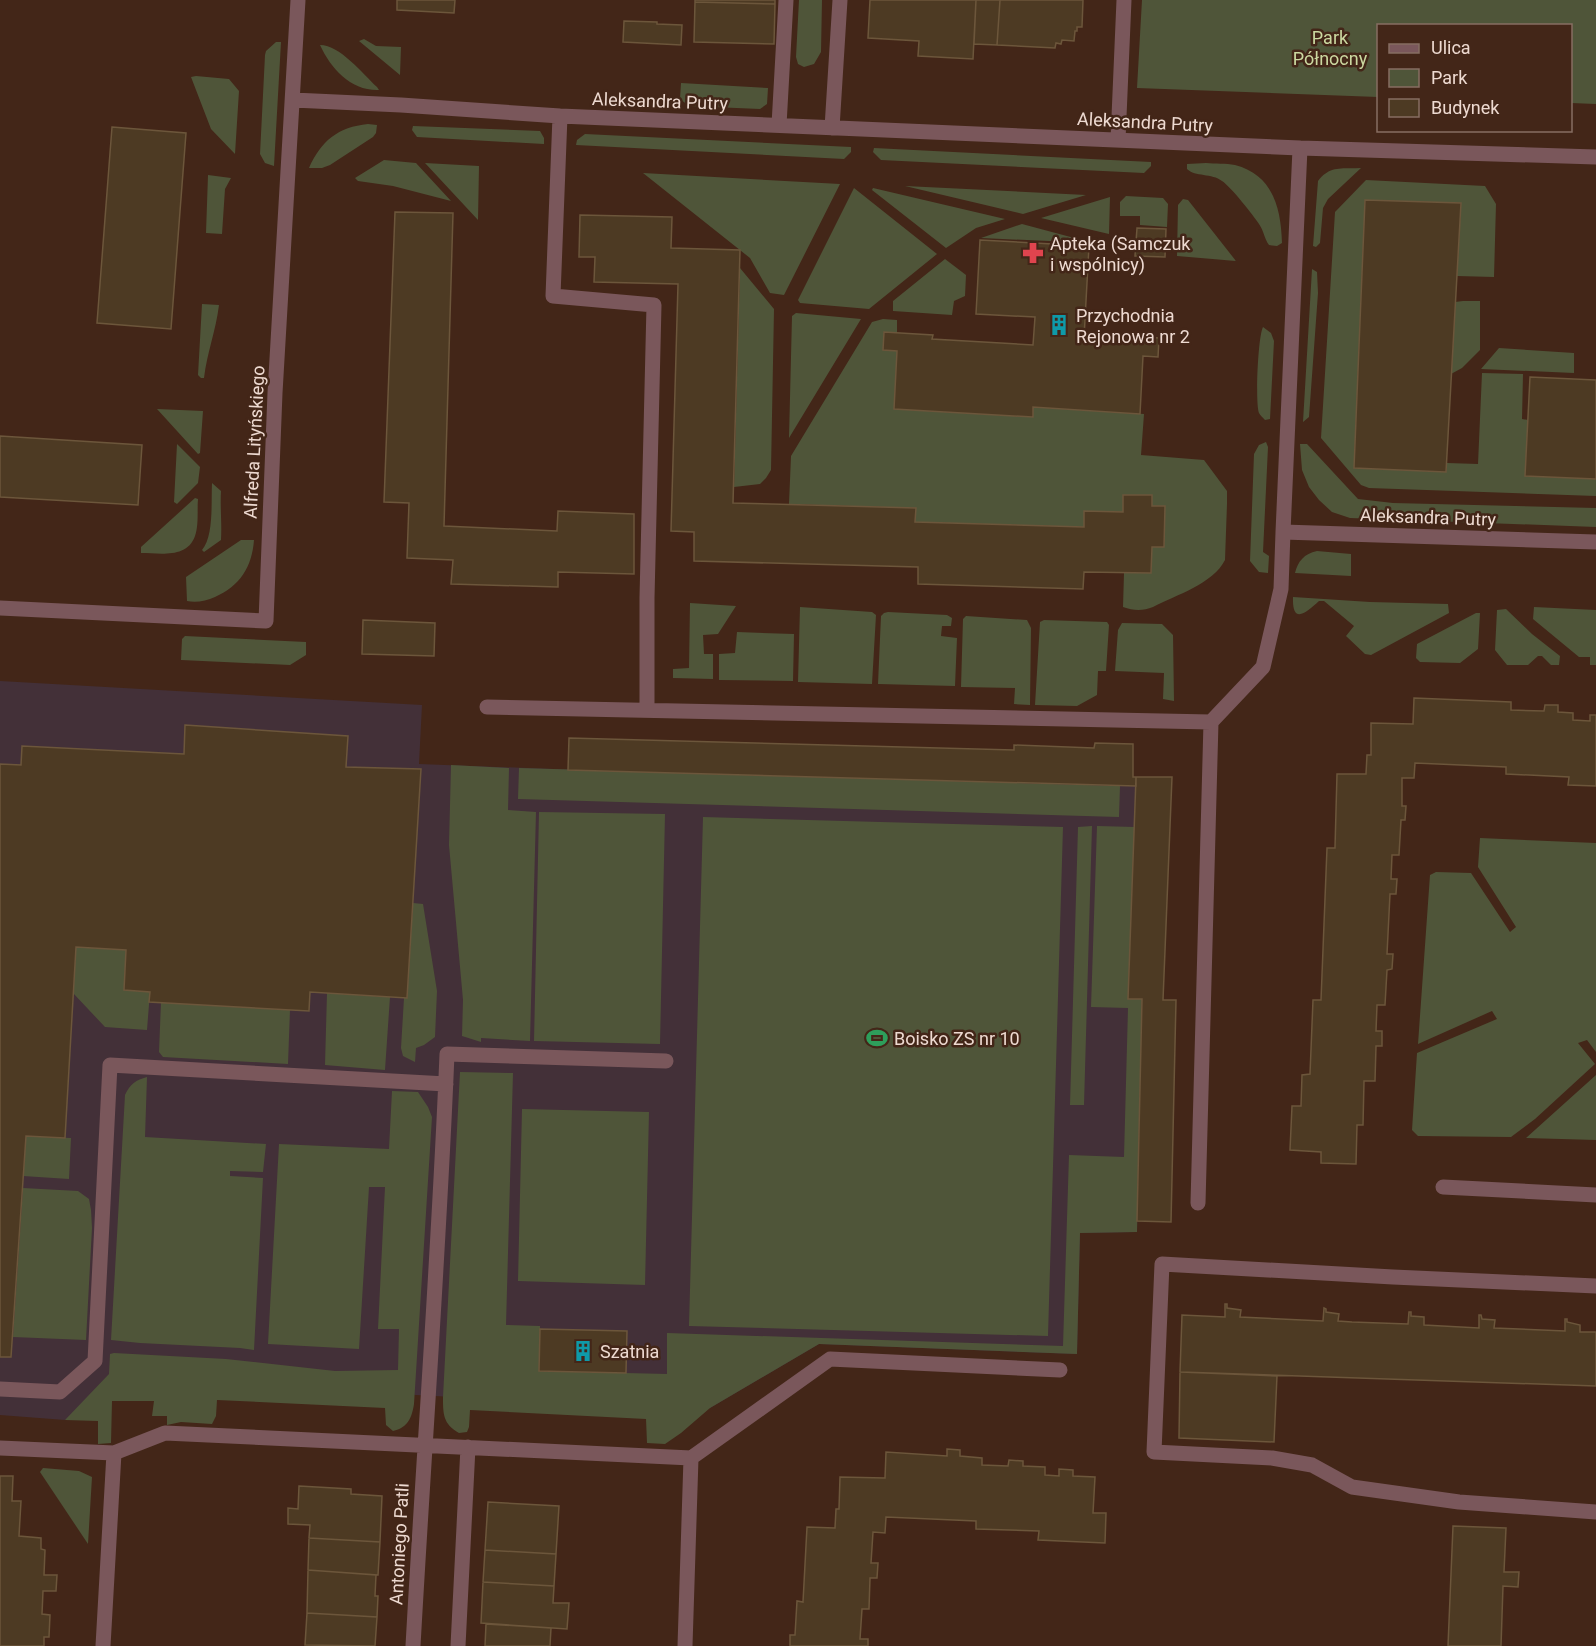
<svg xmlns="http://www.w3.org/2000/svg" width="1596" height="1646" viewBox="0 0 1596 1646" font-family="Roboto,sans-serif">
<rect width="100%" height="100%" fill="#432618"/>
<path fill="#433038" d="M0,681L422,705L419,764L684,774L1136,786L1128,999H1142L1137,1232L1080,1233L1077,1354L819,1344L710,1408L699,1410L397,1394L112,1401L65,1420L0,1415Z"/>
<path fill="#4f5539" d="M799,0H822L821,52L814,64L804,67L798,64L796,57Z
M1142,0H1596V104L1571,103L1570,26H1378V97L1137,88Z
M364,39L376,46L401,47L400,75L359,41Z
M276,42H281L274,166L265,163L260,154L265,55L266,51Z
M320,45C340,45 363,74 377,87L379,90C351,91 331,69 320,45Z
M196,76L229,79L239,91L235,154L211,129L191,77Z
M681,83L768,88L767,104L760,109L689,106L680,99Z
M368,124L377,125L376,133L373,137L330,165L322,168H309C321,141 338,127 368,124Z
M413,126L540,131L544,138V144L417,137L412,130Z
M585,134L851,147V152L844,159L576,145L577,140Z
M874,148L1151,162V166L1144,173L881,160L873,152Z
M384,160L416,163L451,201L393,186L358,181L355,178Z
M425,163L479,166L478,220Z
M1206,163C1215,164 1226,163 1235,165C1273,175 1281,208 1282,243L1277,246L1269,245C1264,238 1264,231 1259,224C1253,215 1231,187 1222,181C1212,173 1195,177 1187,169V164Z
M1361,168L1328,199L1323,208L1320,243L1316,247L1313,246L1318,181C1330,165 1342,169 1361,168Z
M643,173L840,184L784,295L770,293L750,258Z
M208,175L231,178L225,189L222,234L206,233Z
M1366,180L1485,186L1496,204L1494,277L1457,276L1461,203L1365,201L1354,468L1446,472L1447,463L1478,464L1482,373L1523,374L1522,419L1528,420L1525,475L1596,479V496L1369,488L1361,485L1321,438L1335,212Z
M905,186L1086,195L1023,214Z
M854,188L937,254L869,309L800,303L798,300Z
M873,188L1005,219L976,228L946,248L872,190Z
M1126,196L1163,198L1168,204L1167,227L1140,225V216H1120V202Z
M1110,197L1109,234L1041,218Z
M1183,199L1188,200L1236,261L1177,256L1178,205Z
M1022,224L1093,243L981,238Z
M945,259L966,275L965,296L954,301L952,315L893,311V301Z
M740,268L774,309L771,470L766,478L760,484L734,487Z
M1312,269L1317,272L1318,293L1309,417L1303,422Z
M1463,301H1480V350L1462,368L1451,374L1455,302Z
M202,304L219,305C216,330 207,353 204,378H201L198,375Z
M796,313L861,319L789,438L792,316Z
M883,319L897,320V333L883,350L897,351L895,409L1032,417L1033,407L1144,414L1141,455L1204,460L1227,491V504L1225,560C1213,584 1176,595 1153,607C1143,611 1134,611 1123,607L1124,573H1151L1152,547H1164V506H1152V495H1123V512L1084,511V527L915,522V508L789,504L791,456L872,322Z
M1263,327L1271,333L1274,341L1270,419L1265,420C1263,418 1260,415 1259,413C1255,402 1258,336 1263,327Z
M1499,348L1574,353V373L1481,369Z
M157,409L203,411L200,453L198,454Z
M1266,442L1268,447L1263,552L1269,556L1268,573L1259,572L1250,561L1254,454L1259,445Z
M177,444L200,467L198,483L177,504L174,502Z
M1300,444H1307L1358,499L1393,503L1596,508V527L1350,518L1332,512L1319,500L1309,487L1302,470Z
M212,483L221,491C220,508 222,522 221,540L204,552L202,550C214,536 211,502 212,483Z
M195,498L198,499C197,510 199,525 195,536C187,559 159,553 141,553V547Z
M241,540H254C252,567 240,586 215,597C206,601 196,603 187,601L186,577Z
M1317,551L1351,554V576L1295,573C1298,561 1304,554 1317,551Z
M1293,597L1370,602L1448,604L1449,613L1371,655L1365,654L1346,636L1354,626L1324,601H1319C1306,613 1292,625 1293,597Z
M690,603L736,606L718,634L703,635L704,654H713V679L673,678V669L689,668Z
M800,607L872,612L876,615L872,684L798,682Z
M1534,607L1596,610V665H1590V657H1579L1533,619Z
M1506,609L1532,634L1560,656L1559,665H1551L1542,656H1538L1528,665H1507L1495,650L1497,610Z
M888,612L947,615L952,618L951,626H942L941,636L957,638L955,686L878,684L881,616L884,613Z
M1476,613H1480L1478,649L1460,663L1420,662L1416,658L1417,644Z
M966,616L1027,620L1031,628L1030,705L1014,704L1015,688L961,687L963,619Z
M1044,620L1107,622L1109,625L1106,671H1098L1097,695L1077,706L1035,705L1040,622Z
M1122,623L1162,624L1173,635L1174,701L1163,699L1164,673L1115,671L1118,630Z
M737,632L794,634L793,681L719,680V654L735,653Z
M185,636L306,642V655L290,665L181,660L182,639Z
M451,765L509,768L508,810L536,812L530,1041L481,1038V1042L462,1036L463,1000L449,845Z
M519,768L1120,786L1119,817L518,799Z
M539,812L665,814L660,1044L534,1041Z
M703,817L1063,827L1048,1336L689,1326Z
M1092,826L1084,1105H1070L1078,827Z
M1097,826L1135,827L1128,999H1142L1137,1232L1080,1233L1077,1354L819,1344L710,1408L681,1433L665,1444L647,1443L646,1419L470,1410L469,1427L467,1432L459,1433C443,1424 443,1414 443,1397L460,1072L513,1073L506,1325L540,1326V1371L667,1374V1333L1063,1346L1069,1155L1124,1157L1128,1008L1091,1007Z
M1480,838L1596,843V1052L1587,1040L1578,1043L1595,1064L1535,1119L1511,1137L1418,1136L1412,1130L1417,1053L1497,1019L1492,1011L1418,1044L1430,875L1436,872L1471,873L1510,932L1516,927L1478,867Z
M413,903L423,904L437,991L435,1037L424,1045L416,1048L415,1062L403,1056L401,1048L404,998L407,997Z
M76,947L126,950L124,990L150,992L147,1030L105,1027L73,993Z
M327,993L390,997L385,1070L325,1065Z
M161,1002L290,1010L288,1064L163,1057L159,1052Z
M1596,1075V1140L1526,1138Z
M147,1077L145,1137L266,1144L263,1172L230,1171V1176L263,1178L254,1350L240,1348L140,1343L111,1340L125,1095C130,1084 136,1080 147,1077Z
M392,1091L418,1092L428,1107L432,1117L414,1404C412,1417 408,1428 393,1431L386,1425L385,1408L217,1400L216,1416L212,1424L181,1422L167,1425V1416H152L154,1401H112L111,1443L98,1444V1421L65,1420L109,1374L110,1354L114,1353L226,1359L335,1371L398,1370L399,1329H378L385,1187H369L359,1349L268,1344L279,1144L389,1149Z
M522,1109L649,1112L645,1285L518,1281Z
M26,1136L71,1138L69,1179L23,1176Z
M23,1188L78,1191L89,1199L91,1210L92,1228L86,1340L13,1337Z
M43,1468L79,1471L92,1477L88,1544L40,1472Z"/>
<path fill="#4d3a23" stroke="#6c563b" stroke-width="1.5" d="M397,0H455L454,13L397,10Z
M695,0H775V4L695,2Z
M870,0H976L973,59L918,56L919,41L868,38Z
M976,0H1000L997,45L974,44Z
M1000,0H1083L1082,27H1077V31H1075L1074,41L1062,40L1061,44L1056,43L1055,48L997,45Z
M695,2L775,4L774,44L694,42Z
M624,21L657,22V24L682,25L681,45L623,42Z
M112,127L186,133L171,329L97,323Z
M1365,200L1461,203L1446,472L1354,468Z
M395,212L453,213L444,526L557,531L558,511L634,514V574L558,572V587L451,584L453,560L407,558L409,503L384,502Z
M580,215L672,217L671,248L740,250L733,503L916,508L915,522L1084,527V511L1123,512V495H1152V506H1165L1164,547H1152L1151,573L1084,572L1083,589L918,584V567L694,561V532L671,531L678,284L594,282L595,257H579Z
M1137,228L1166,229L1165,257L1135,256Z
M980,240L1089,246L1084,338L1110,339V335L1159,338L1158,357L1143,356L1140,414L1033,407V417L894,409L897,351L883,350L884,332L933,335L932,339L1033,345L1035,317L976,314Z
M1530,377L1596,380V479L1525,476Z
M0,436L142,445L138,505L0,497Z
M363,620L435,623L434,656L362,654Z
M1414,698L1511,702V710L1544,711L1545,705H1558V712L1573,713V720L1590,721V715H1596V786L1568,785L1569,777L1506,774V767L1415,763L1414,778H1402V806H1406L1405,820H1401L1399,855H1392L1391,879H1397L1396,894H1390L1387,954H1393L1392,969L1387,970L1385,1005H1377L1376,1031H1382V1046H1376L1375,1081H1364L1363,1125H1357L1356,1164L1321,1163V1152L1290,1150L1292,1106H1301L1302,1075L1310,1074L1313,1000H1321L1327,848H1335L1337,774H1366L1367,755H1371V723L1413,724Z
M185,725L348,736L346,767L421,769L407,998L310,992L309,1011L149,1002L150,992L124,990L126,950L76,947L65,1138L26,1136L11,1357H0V764L21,765L22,746L184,754Z
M569,738L1014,750V745L1094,748L1095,743L1133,744V777H1136V786L568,770Z
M1136,777H1172L1163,1000H1176L1171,1222L1137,1221L1142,999H1128Z
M1225,1304H1227V1308L1241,1310L1240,1317L1323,1321L1324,1308L1326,1309V1312L1339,1314L1338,1321L1352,1322L1408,1324L1409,1312H1411V1316L1424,1317V1325L1479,1328V1315H1481L1482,1319L1495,1320L1494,1328L1565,1331V1319H1567V1322L1580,1325V1332H1596V1386L1180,1372L1182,1315L1225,1317Z
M540,1329L627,1331L626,1373L539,1371Z
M1180,1372L1277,1376L1274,1442L1179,1438Z
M947,1449L960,1450V1456L982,1458V1465L1008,1466L1009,1460L1023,1461V1466L1045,1467V1475L1059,1476V1469L1073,1470V1476L1095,1477L1093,1513H1106L1105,1543L1038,1540L1039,1531L976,1529V1521L886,1517L885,1533L873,1532L871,1563H878L877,1578H870L869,1609H862L860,1639H868V1646H790V1635H795L797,1601L803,1602L807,1527L835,1528L836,1509H839L840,1477L885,1478L886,1452L947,1456Z
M0,1476H13L12,1501H21L19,1536L41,1538V1549L45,1550L44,1575H57L56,1591H43L42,1614L50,1615L49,1637H44V1646H0Z
M299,1486L351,1489V1494L382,1496L380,1542L309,1538L310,1525L288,1524V1508L298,1509Z
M488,1502L559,1506L556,1554L485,1550Z
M1453,1526L1506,1528L1504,1572H1519L1518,1587L1503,1586L1501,1646H1448Z
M309,1538L380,1542L378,1575L308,1570Z
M485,1550L556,1554L554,1586L483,1582Z
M308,1570L376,1575L375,1596H378L377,1617L307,1613Z
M483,1582L554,1586L553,1603H569L567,1629L481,1623Z
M307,1613L377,1617L375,1646L305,1645Z
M486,1624L551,1628L550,1646H485Z"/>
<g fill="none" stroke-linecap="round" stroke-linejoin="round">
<path stroke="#7a575b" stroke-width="15" d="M293,100L401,105L560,116L1300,148L1283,532L1596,542
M560,116L553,296L654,305L647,598V710
M779,125L786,0
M832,128L840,0
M1118,140L1124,0
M1300,148L1596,157
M0,608L266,621L275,393L298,0
M487,707L1211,722
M1443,1187L1596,1195
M1198,1203L1211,722L1263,667L1281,589L1283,532
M1596,1286L1393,1277L1162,1264L1154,1452L1272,1458L1312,1465L1352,1487L1459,1502L1596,1512
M0,1389L60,1392L95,1361L110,1065L446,1084
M0,1448L114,1453L165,1433L691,1458L830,1359L1060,1370
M103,1646L114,1453
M413,1646C424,1449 439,1252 447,1054L666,1061
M458,1646L468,1447
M685,1646L691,1458"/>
</g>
<defs>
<symbol id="pharmacy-bare" viewBox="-9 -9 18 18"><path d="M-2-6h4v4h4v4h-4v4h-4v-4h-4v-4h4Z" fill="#e0444e" stroke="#432618" stroke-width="2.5" paint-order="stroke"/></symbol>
<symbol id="building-bare" viewBox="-9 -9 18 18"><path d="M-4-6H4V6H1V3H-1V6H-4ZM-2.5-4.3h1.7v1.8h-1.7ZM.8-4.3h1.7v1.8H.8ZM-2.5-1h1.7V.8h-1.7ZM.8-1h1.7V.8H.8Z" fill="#0f9aa8" stroke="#432618" stroke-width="2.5" paint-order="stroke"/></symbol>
<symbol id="stadium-bare" viewBox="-9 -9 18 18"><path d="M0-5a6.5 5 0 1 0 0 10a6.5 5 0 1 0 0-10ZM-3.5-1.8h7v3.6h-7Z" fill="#2e9e5b" stroke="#432618" stroke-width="2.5" paint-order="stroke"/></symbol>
</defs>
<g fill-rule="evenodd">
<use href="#pharmacy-bare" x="1018" y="238" width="30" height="30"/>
<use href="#building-bare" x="1044" y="310" width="30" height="30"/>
<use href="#stadium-bare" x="862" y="1023" width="30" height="30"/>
<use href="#building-bare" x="568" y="1336" width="30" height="30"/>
</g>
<g text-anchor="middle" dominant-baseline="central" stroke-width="5" stroke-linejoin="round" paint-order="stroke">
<g font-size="18" fill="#cbd8a0" stroke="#432618">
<text x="1330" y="37">Park<tspan x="1330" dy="21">Północny</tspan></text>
</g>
<g font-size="18" fill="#eedad1" stroke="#432618">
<text transform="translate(660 101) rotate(2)">Aleksandra Putry</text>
<text transform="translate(1145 122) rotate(3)">Aleksandra Putry</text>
<text transform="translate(254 442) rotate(-87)">Alfreda Lityńskiego</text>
<text transform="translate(1428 517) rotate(2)">Aleksandra Putry</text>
<text transform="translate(399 1544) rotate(-87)">Antoniego Patli</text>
</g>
<g font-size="18" fill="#eedad1" stroke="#432618" text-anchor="start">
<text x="1050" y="243">Apteka (Samczuk<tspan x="1050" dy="21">i wspólnicy)</tspan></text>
<text x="1076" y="315">Przychodnia<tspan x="1076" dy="21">Rejonowa nr 2</tspan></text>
<text x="894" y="1038">Boisko ZS nr 10</text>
<text x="600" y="1351">Szatnia</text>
</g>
</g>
<rect x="1377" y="24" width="195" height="108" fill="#432618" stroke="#876e62" stroke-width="1.5"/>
<rect x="1389" y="44" width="30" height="9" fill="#7a575b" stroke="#876e62" stroke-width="1.5"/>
<text x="1431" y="54" font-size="18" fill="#eedad1">Ulica</text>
<rect x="1389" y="69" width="30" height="18" fill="#4f5539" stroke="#876e62" stroke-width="1.5"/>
<text x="1431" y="84" font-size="18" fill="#eedad1">Park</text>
<rect x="1389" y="99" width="30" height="18" fill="#4d3a23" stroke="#876e62" stroke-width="1.5"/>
<text x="1431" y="114" font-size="18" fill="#eedad1">Budynek</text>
</svg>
